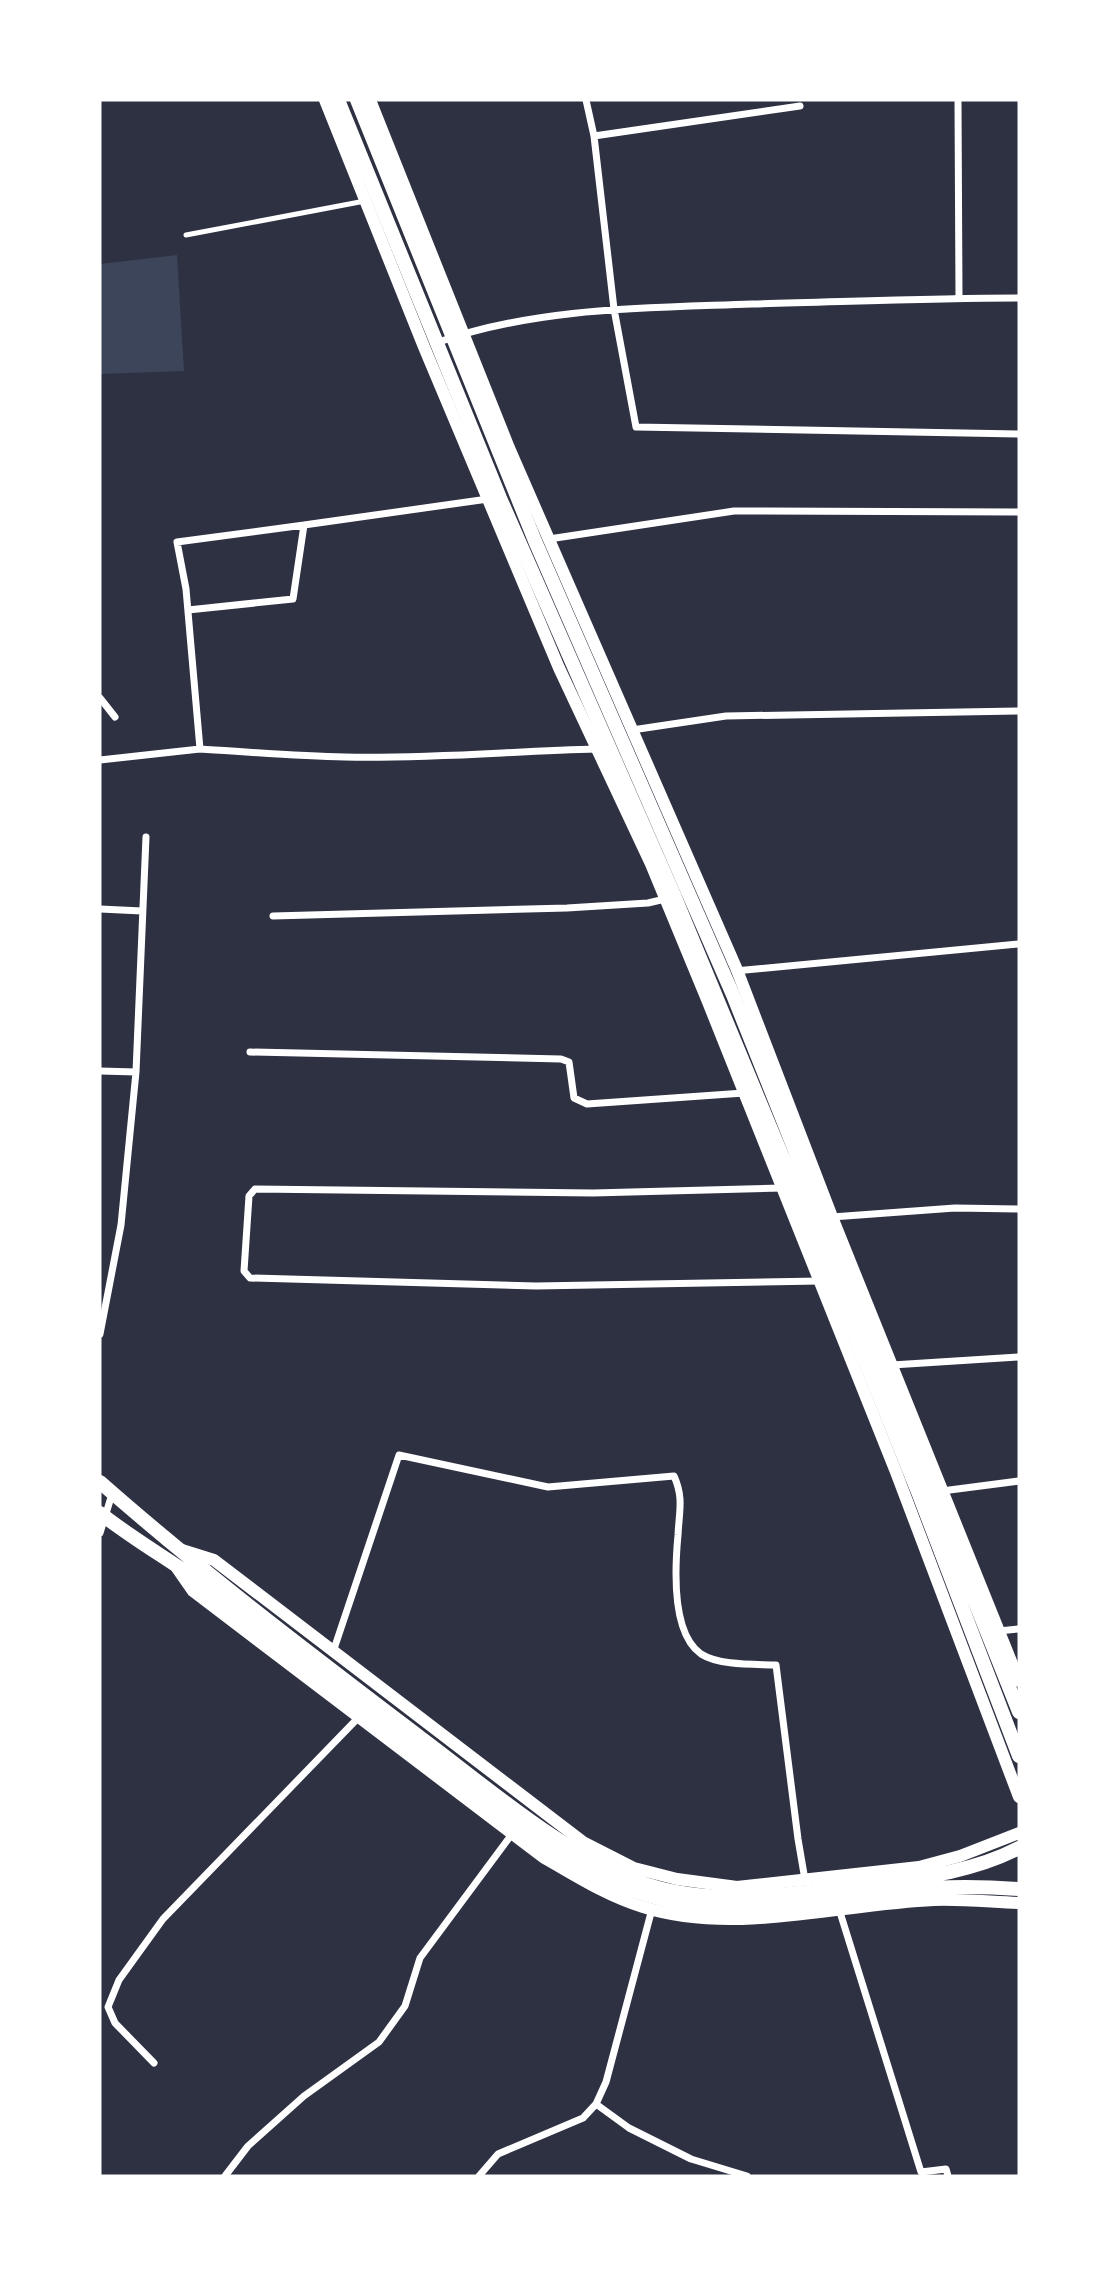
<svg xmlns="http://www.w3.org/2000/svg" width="1119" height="2276" viewBox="0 0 1119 2276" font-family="'Golos Text',sans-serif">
<rect width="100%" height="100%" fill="#2d3142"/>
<path fill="#3c4559" d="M177,255L184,371L100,374V264Z"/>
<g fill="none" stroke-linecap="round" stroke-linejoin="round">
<path stroke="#fff" stroke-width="5" d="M186,235L365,201"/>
<path stroke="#fff" stroke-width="7" d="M586,100L594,136L614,309L636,427L1019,434
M958,100L959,298
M594,136L800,106
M436,343C536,307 648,308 752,304C841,302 930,298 1019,298
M549,539L734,511L1019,512
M188,610L293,599L304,525L488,499
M100,698L115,717
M632,730L726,716L1019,711
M200,749C248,752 296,756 345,757C429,759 513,751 597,749
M100,760L200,749L186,589L177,542L304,525
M100,909L142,911
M273,916L567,908L648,903L665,899
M735,971L1019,944
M250,1052L561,1059L569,1062L574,1098L587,1104L744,1093
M100,1071L136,1072
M782,1188L593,1193L255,1189L249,1196L244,1271L250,1278L536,1286L820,1281
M832,1217L955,1208L1019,1209
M100,1334L121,1225L136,1072L146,837
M892,1365L1019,1357
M942,1491L1019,1481
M100,1533L112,1494
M999,1631L1019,1629
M333,1652L399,1455L548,1487L674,1476C684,1498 679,1512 678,1535C675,1567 671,1633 701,1654C720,1666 755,1664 776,1665L798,1839L805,1880
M839,1909L921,2172L946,2169L948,2176
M154,2063L115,2023L108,2007L119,1980L163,1919L358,1718
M596,2104L629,2128L691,2159L747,2176
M225,2176L248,2146L304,2096L379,2042L405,2006L420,1958L512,1834
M479,2176L498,2154L583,2118L596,2104L606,2082L652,1909"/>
<path stroke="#fff" stroke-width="12" d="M325,100L424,347L559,668L651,864L708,1002L896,1472L1019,1797
M370,100L509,448L737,970L832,1217L1019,1681
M182,1550L214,1560L583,1842L634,1868L677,1879L737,1887L919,1867L960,1856L1019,1833
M177,1568L193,1591L543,1857C576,1876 607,1896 643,1907C735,1936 840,1904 934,1900C962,1899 991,1902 1019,1903"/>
<path stroke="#fff" stroke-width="14" d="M338,100L500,498L674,895L792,1180L918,1492L1019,1756
M357,100L535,541L733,995L1019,1712
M100,1482C202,1572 312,1655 421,1738C492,1791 563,1855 648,1885C716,1907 791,1894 860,1885C915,1878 969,1874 1019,1848
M100,1513C139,1544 183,1567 222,1598C294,1655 366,1711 440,1766C516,1824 593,1892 692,1905C762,1913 833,1897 903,1890C942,1886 980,1886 1019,1889"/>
</g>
<rect width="1119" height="2276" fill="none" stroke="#ffffff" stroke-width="203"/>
</svg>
